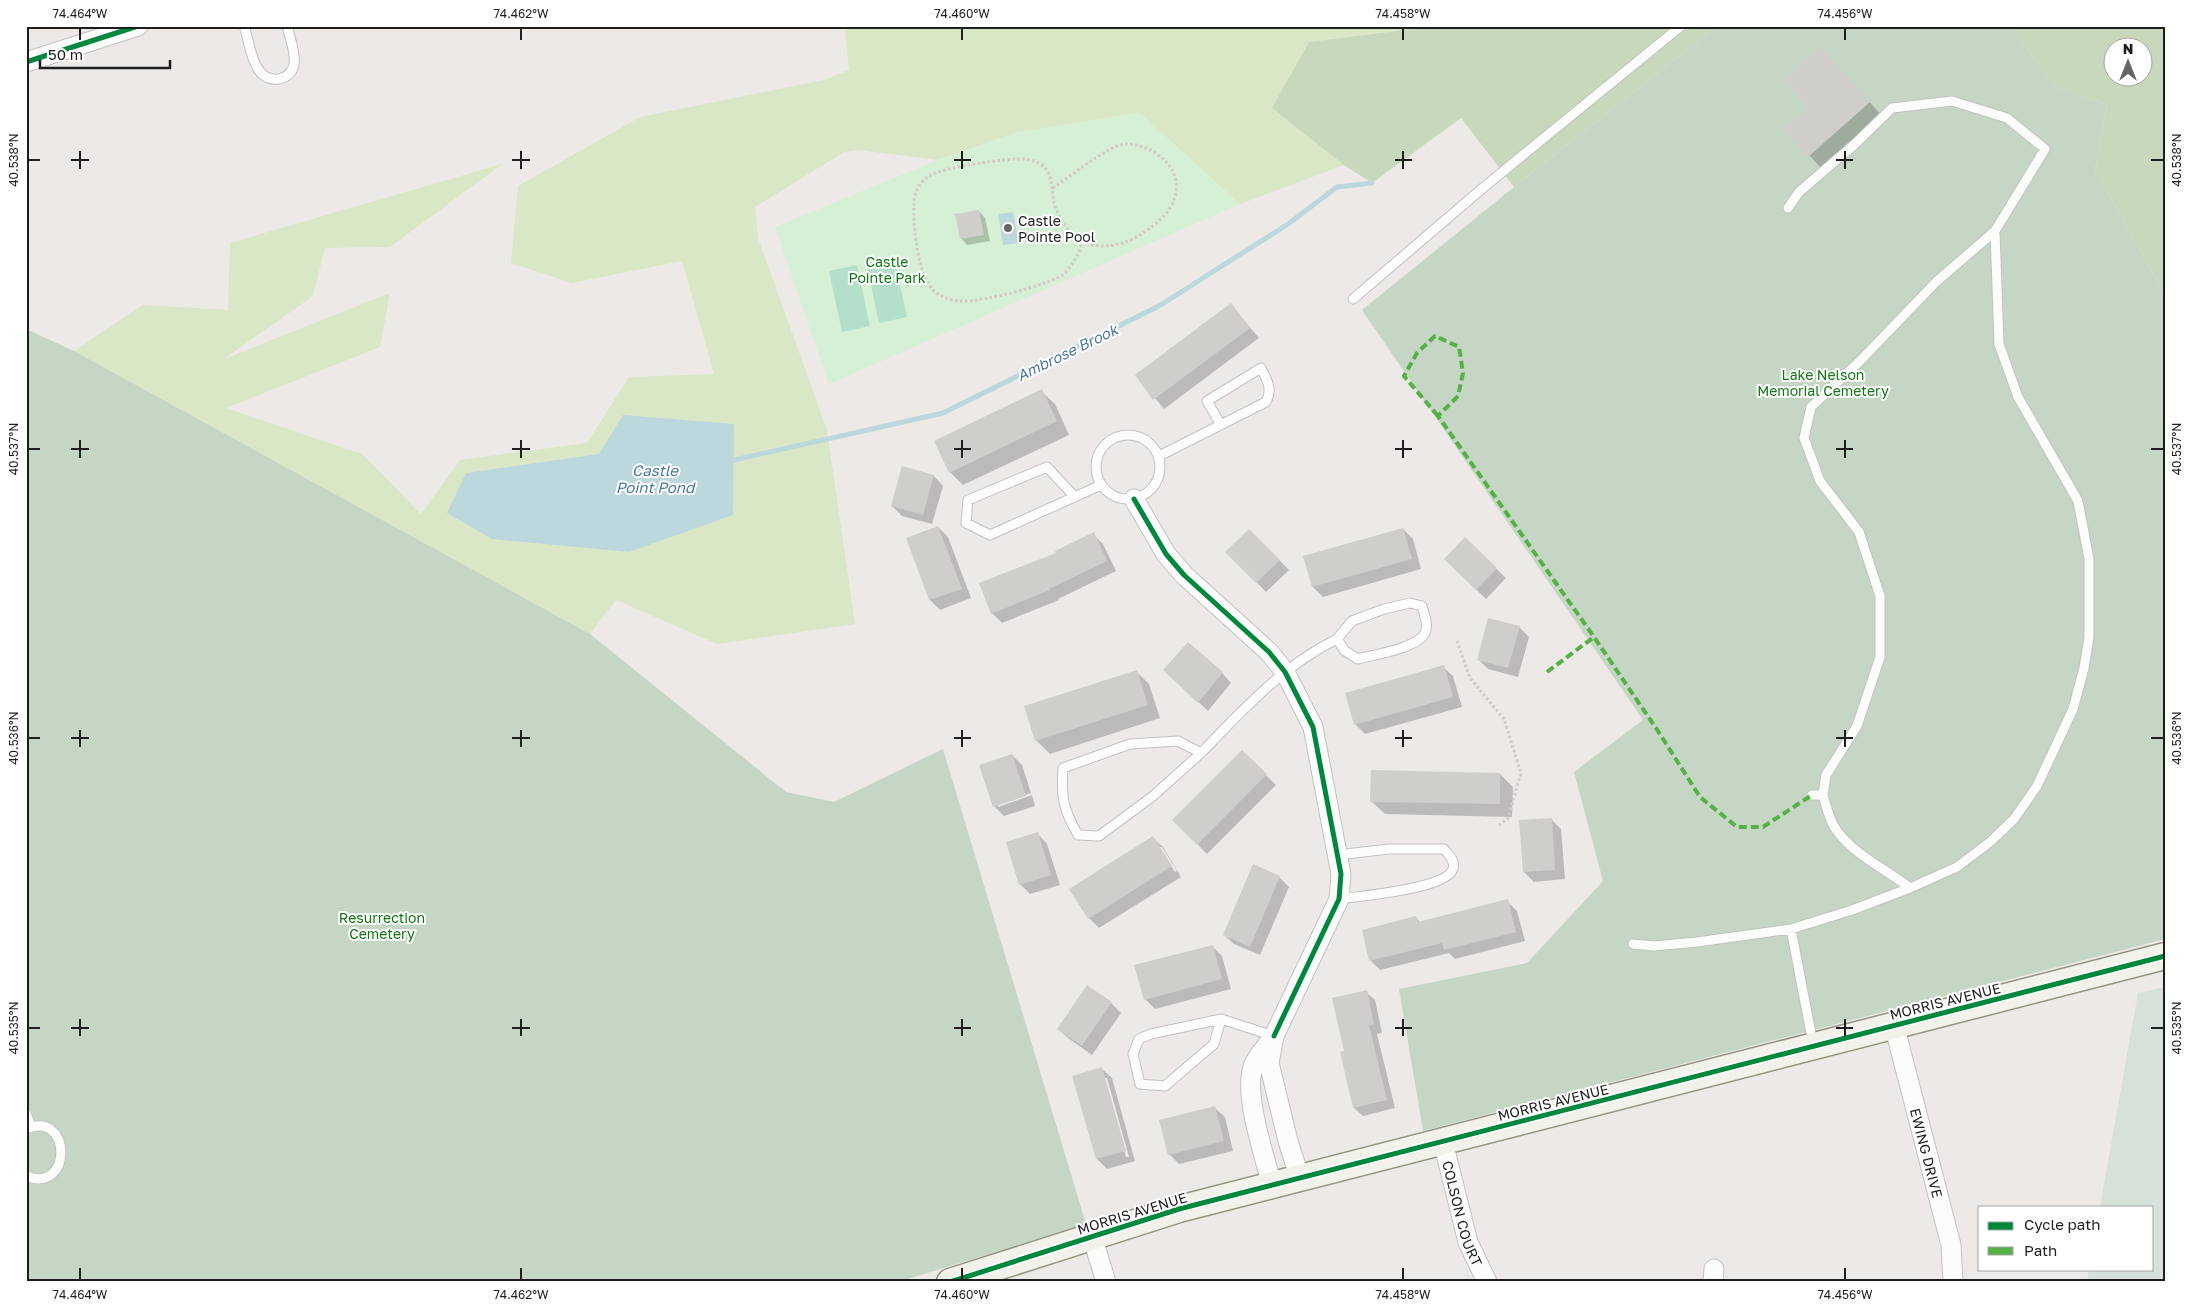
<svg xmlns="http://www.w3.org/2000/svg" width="2191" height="1308" viewBox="0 0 2191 1308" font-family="'Golos Text',sans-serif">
<rect width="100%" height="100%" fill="#ece9e6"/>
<path fill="#dae7c7" d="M856,26H1436L1309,42L1273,108L1344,165L1240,204L1139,113L1018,132L938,160L858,150L844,152L755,207L758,238L827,430L855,624L717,644L616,600L590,634L74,351L143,305L228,310L230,243L502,164L390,247L325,248L313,296L224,359L390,293L380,347L226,408L362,454L421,514L460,460L587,443L629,377L714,374L682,261L572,283L511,263L518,186L640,117L824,80L849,70L845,30Z"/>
<path fill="#c8d8bd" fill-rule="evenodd" d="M1436,26H1717L1514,187L1461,118L1372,183L1344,165L1272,108L1309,42Z
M2010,26H2165V295L2095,170L2107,105L2054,86ZM2114,48H2144V78H2114Z"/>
<path fill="#d5e1d9" d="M2165,987V1282H2087L2089,1269H2152V1207H2100L2138,993Z"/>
<path fill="#c6d6c5" d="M1717,26H2010L2054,86L2107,105L2095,170L2165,295V939L1423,1131L1399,989L1527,963L1603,881L1574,772L1643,720L1362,310L1514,187Z
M26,329L74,351L590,634L786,792L834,802L943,749L1086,1224L898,1282H26Z"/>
<path fill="#d5f0d4" d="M1140,113L1240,204L829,384L775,227L938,160L1018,132Z"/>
<path fill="#b4e0cb" d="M894,257L907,317L879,323L866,262Z
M857,265L870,326L842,332L829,271Z"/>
<path fill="#bcd8dd" d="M1013,212L1019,243L1003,245L998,214Z
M623,415L734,424L733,515L629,552L492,539L447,513L466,473L599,454Z"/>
<path fill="#0003" fill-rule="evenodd" d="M1833,61L1882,116L1822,169L1785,129L1809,108Z
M979,211L985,218L990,241L967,245L961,238Z
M1231,305L1259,338L1164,409L1136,375Z
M1041,391L1055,404L1069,435L963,485L950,472Z
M934,476L943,486L932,524L902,516L892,506Z
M938,527L948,537L971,598L940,610L930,600L908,539Z
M1403,529L1413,539L1421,569L1323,597L1313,587L1305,556Z
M1249,530L1289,570L1266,592L1227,552Z
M1093,534L1103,544L1116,571L1058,599L1059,600L1002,623L992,613L1057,553Z
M1465,539L1506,578L1486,599L1445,559Z
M1519,627L1529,637L1518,677L1488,669L1478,659Z
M1443,667L1453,676L1462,707L1365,734L1355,724Z
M1136,671L1149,684L1160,718L1050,754L1037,741L1026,707Z
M1222,673L1231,683L1208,711L1175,680Z
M1242,752L1276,785L1207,854L1174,820Z
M1012,755L1022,765L1031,793L998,804V807L1032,795L1035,806L1004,816L994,806Z
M1500,774L1513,787L1512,817L1385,814L1371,801Z
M1551,819L1561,829L1565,879L1534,882L1524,872Z
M1038,834L1047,844L1060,885L1030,894L1020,884Z
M1153,838L1163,847L1181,877L1099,928L1089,918L1071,889ZM1159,847H1162L1177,871L1175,872Z
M1279,877L1289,887L1260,955L1234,944L1224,935Z
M1507,901L1517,911L1525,941L1455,959L1449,953L1380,970L1371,961L1363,931L1416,918L1421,923Z
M1212,946L1222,956L1231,989L1155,1009L1145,999Z
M1366,992L1375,1000L1382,1033L1377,1034L1395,1108L1363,1116L1354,1108L1345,1052Z
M1111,1003L1121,1013L1092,1055L1068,1038L1058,1029Z
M1102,1069L1112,1078L1135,1161L1107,1169L1097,1159ZM1104,1078H1107L1129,1157H1126Z
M1215,1108L1225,1117L1233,1151L1179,1164L1169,1154Z"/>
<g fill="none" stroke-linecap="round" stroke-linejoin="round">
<path stroke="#bcd8dd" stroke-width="5" d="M734,460L943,413L1159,306L1288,224L1337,187L1372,183"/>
</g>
<path fill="#d0cecb" d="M1820,46L1870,102L1808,157L1783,129L1808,107L1783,80Z
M979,210L984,235L960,239L955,214Z
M1231,303L1250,328L1153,400L1135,375Z
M1042,389L1057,421L949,473L934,441Z
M902,466L934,475L923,515L891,506Z
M938,526L962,589L929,600L906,538Z
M1403,528L1412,559L1312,587L1303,556Z
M1249,529L1280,560L1256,583L1225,552Z
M1094,532L1107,561L1049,589L1050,590L991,614L979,583L1056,553L1055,551Z
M1465,537L1497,568L1476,590L1444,559Z
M1488,618L1520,626L1508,668L1477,660Z
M1188,642L1223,672L1198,703L1163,670Z
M1444,665L1453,697L1354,725L1345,693Z
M1137,670L1148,705L1035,741L1024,706Z
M1242,750L1267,774L1197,845L1172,820Z
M1012,754L1026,796L993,807L979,765Z
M1371,770L1500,773V804L1370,802Z
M1552,818L1555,870L1523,872L1519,820Z
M1038,832L1051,875L1019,885L1006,842Z
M1153,836L1172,866L1088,919L1069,889Z
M1253,864L1280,876L1250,947L1223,935Z
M1508,899L1516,932L1444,950L1442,943L1369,961L1362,930L1416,916L1418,922Z
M1213,945L1222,979L1144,1000L1134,965Z
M1087,985L1112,1002L1082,1046L1057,1029Z
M1367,990L1374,1024L1369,1025L1387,1100L1353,1108L1340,1052L1344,1051L1332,998Z
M1102,1067L1126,1151L1096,1159L1072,1076Z
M1215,1106L1224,1141L1168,1155L1159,1120Z"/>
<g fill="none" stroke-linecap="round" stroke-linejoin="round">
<defs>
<path id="lane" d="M244,26C249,40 251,62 261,73C266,78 272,80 279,79C305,73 291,43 287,26
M1788,208L1799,192L1855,144L1892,108L1952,101L2007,118L2045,149L1995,231L1936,282L1860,361L1811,407L1804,438L1820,481L1859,532L1880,596V657L1857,726L1826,775L1823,795
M1353,299L1484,187L1681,26
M1096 467a32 32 0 1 1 64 0a32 32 0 1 1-64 0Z
M1159,456L1266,402C1273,389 1267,380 1261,368L1207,401L1221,425
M1075,497L1047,467L968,500L966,523L990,535L1101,485
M1410,603L1422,606C1424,614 1429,625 1425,633C1418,648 1373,655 1358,659L1345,651L1337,639L1352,621L1384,609Z
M1178,741L1201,753L1153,796L1099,836L1078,835C1063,809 1061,797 1063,768L1130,744Z
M1201,753C1243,710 1282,666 1337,639
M1812,795H1823C1826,805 1829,819 1835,828C1852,854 1886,869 1910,888
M1337,855L1389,849H1444C1448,854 1456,861 1453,869C1446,889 1361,896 1339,899
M1791,929L1813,1044
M1633,944L1654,946L1697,942L1791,929L1852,910L1910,888L1957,867L1990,842L2014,819L2037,786L2073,709L2084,668L2089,637V559L2078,501L2018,397L1999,344L1995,231
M1221,1019L1214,1044L1165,1086L1140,1084L1133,1054L1139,1039L1151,1034Z
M1221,1019L1274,1036
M26,1113L31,1127
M26,1129C72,1109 73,1195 26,1176"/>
<g id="street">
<path d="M26,62L138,26"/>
<path d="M1134,499L1166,554L1184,575L1269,652L1285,672L1313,727L1341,874L1339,899L1274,1036"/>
<path id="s1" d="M1894,1025L1951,1245L1953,1282"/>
<path id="s2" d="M1443,1142L1468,1242L1487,1282"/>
<path d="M1272,1186C1265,1156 1242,1093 1254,1064C1258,1055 1268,1045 1274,1036L1269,1063L1288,1141L1300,1179"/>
<path d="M1092,1236L1106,1282"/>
<path d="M1713,1282L1714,1269"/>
</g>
<path id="secondary" d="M950,1282L1179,1209L2165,956"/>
</defs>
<use href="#lane" stroke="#c3c2c1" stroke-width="11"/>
<use href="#street" stroke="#c3c2c1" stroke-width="21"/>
<use href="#secondary" stroke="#93947f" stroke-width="29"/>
<path stroke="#d5c8c7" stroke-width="3" stroke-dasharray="2.5 2.5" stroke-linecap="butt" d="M1053,188C1068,178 1108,146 1124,144C1136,143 1151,149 1161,157C1171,165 1178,177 1176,191C1174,208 1162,219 1150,228C1115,255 1074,254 1056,209C1049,193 1057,174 1039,163C1035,161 1029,159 1024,159C1007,158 945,167 931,175C920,181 914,192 914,204C913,227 917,274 934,291C943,298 952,301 963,301C981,302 1049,285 1062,275C1073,266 1079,255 1082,242
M1457,641L1470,678L1504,719L1521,773L1508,818L1497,827"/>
<use href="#lane" stroke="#fcfcfb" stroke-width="9"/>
<use href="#street" stroke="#fcfcfb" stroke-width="19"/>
<use href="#secondary" stroke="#f3f2ea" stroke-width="26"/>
<path stroke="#55b145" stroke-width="4" stroke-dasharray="8 4" stroke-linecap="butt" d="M1438,416L1404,376L1417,353L1435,336L1459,347L1463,373L1458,396L1438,416L1594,637
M1547,672L1594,637L1658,731L1700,797L1737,827H1763L1812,795"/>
<defs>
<path id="cycleway" d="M26,62L138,26
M1134,499L1166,554L1184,575L1269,652L1285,672L1313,727L1341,874L1339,899L1274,1036
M950,1282L1179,1209L2165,956"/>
</defs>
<use href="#cycleway" stroke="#fff" stroke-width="8"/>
<use href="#cycleway" stroke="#00873e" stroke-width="5"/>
</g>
<path fill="none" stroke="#1e1e1e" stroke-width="2" d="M80,28V40M521,28V40M962,28V40M1403,28V40M1845,28V40M80,151V169M521,151V169M962,151V169M1403,151V169M1845,151V169M28,160H40M71,160H89M512,160H530M954,160H971M1395,160H1412M1836,160H1853M2151,160H2164M80,440V458M521,440V458M962,440V458M1403,440V458M1845,440V458M28,449H40M71,449H89M512,449H530M954,449H971M1395,449H1412M1836,449H1853M2151,449H2164M80,730V747M521,730V747M962,730V747M1403,730V747M1845,730V747M28,738H40M71,738H89M512,738H530M954,738H971M1395,738H1412M1836,738H1853M2151,738H2164M80,1019V1036M521,1019V1036M962,1019V1036M1403,1019V1036M1845,1019V1036M28,1028H40M71,1028H89M512,1028H530M954,1028H971M1395,1028H1412M1836,1028H1853M2151,1028H2164M80,1268V1280M521,1268V1280M962,1268V1280M1403,1268V1280M1845,1268V1280"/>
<circle fill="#666564" stroke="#fff" stroke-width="2" cx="1008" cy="228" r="5"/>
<g text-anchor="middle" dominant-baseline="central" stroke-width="4" stroke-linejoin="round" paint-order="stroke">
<g font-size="14" fill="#1e1e1e" stroke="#fff" text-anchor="start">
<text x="1018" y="220">Castle<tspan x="1018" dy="16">Pointe Pool</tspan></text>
</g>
<g font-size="14" fill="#127516" stroke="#fff">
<text x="887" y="261">Castle<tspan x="887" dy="16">Pointe Park</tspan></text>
<text x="1823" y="374">Lake Nelson<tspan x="1823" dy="16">Memorial Cemetery</tspan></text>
<text x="382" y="917">Resurrection<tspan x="382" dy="16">Cemetery</tspan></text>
</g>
<g font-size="14" fill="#1e1e1e" stroke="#fff">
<text transform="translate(1945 1001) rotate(-14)">MORRIS AVENUE</text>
<text transform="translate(1553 1102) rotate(-14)">MORRIS AVENUE</text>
<text stroke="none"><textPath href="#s1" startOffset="132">EWING DRIVE</textPath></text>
<text transform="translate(1132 1213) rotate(-17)">MORRIS AVENUE</text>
<text stroke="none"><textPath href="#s2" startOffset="74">COLSON COURT</textPath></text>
</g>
<g font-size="15" font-style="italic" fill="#4d7aa0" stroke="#fff">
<text transform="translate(1067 352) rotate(-26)">Ambrose Brook</text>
<text x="655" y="470">Castle<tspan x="655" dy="17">Point Pond</tspan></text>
</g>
</g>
<rect width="2191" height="1308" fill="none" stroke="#ffffff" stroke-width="55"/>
<rect x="1978" y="1206" width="175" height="65" fill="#ffffff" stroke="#a5a5a5"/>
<rect x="1988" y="1222" width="25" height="8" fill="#00873e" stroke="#a5a5a5"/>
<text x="2024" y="1230" font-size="15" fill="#1e1e1e">Cycle path</text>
<rect x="1988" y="1247" width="25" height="8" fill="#55b145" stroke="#a5a5a5"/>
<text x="2024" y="1256" font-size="15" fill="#1e1e1e">Path</text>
<g transform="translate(2128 62)"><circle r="24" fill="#ffffff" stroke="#a5a5a5"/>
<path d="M0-4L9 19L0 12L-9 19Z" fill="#666564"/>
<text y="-8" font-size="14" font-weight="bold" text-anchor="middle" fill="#1e1e1e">N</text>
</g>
<path d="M40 60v8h130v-8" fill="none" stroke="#1e1e1e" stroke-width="2.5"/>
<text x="48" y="60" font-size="15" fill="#1e1e1e" stroke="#ffffff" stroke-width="4" paint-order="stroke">50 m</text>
<rect x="28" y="28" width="2136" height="1252" fill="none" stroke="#1e1e1e" stroke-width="2"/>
<g font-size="12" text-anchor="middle" fill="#1e1e1e">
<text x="80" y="18">74.464°W</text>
<text x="521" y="18">74.462°W</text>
<text x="962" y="18">74.460°W</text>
<text x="1403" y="18">74.458°W</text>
<text x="1845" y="18">74.456°W</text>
<text transform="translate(14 160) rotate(-90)" y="4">40.538°N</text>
<text transform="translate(2177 160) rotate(-90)" y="4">40.538°N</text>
<text transform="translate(14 449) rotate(-90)" y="4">40.537°N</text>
<text transform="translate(2177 449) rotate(-90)" y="4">40.537°N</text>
<text transform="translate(14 738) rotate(-90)" y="4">40.536°N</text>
<text transform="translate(2177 738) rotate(-90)" y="4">40.536°N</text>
<text transform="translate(14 1028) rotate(-90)" y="4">40.535°N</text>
<text transform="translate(2177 1028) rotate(-90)" y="4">40.535°N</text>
<text x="80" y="1299">74.464°W</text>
<text x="521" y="1299">74.462°W</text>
<text x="962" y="1299">74.460°W</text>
<text x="1403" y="1299">74.458°W</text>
<text x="1845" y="1299">74.456°W</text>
</g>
</svg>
